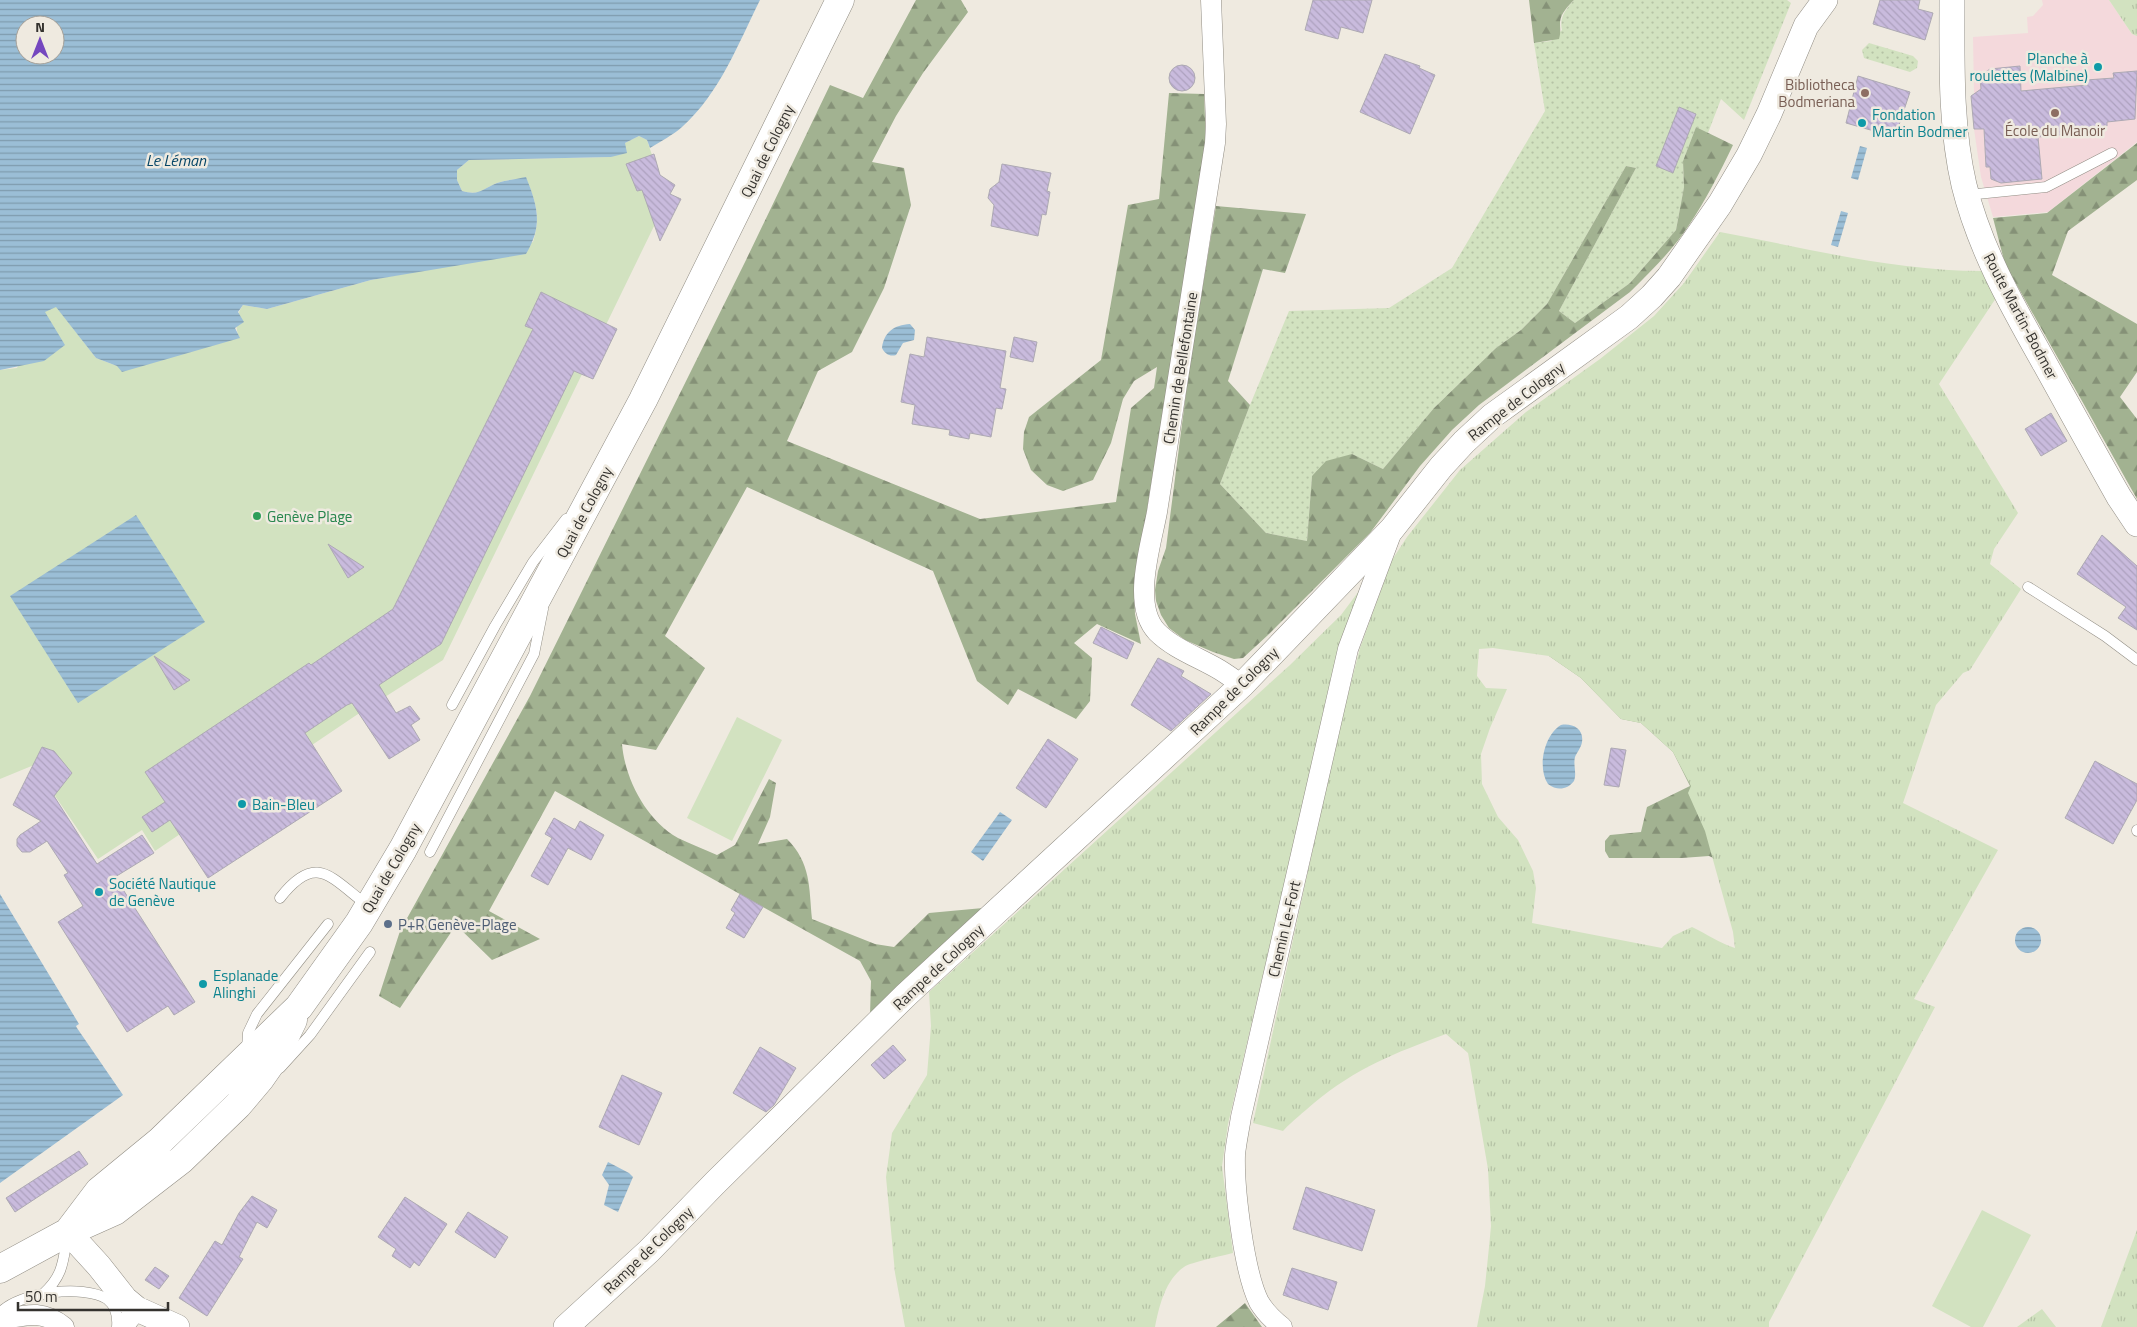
<svg xmlns="http://www.w3.org/2000/svg" width="2137" height="1327" viewBox="0 0 2137 1327" font-family="'Titillium Web',sans-serif">
<defs>
<pattern id="grass-dots" width="8" height="8" patternUnits="userSpaceOnUse" patternTransform="scale(1.25)"><rect width="8" height="8" fill="#d2e2c0"/><path d="M2 2h.1M6 6h.1" fill="none" stroke="#b5c2a5" stroke-width="1.8" stroke-linecap="round"/></pattern>
<pattern id="forest-firs" width="22" height="20" patternUnits="userSpaceOnUse" patternTransform="scale(1.25)"><rect width="22" height="20" fill="#a2b291"/><path d="M5 1l3.5 6h-7zM16 11l3.5 6h-7z" fill="#859177"/></pattern>
<pattern id="park-tufts" width="24" height="20" patternUnits="userSpaceOnUse" patternTransform="scale(1.25)"><rect width="24" height="20" fill="#d2e2c0"/><path d="M3 7l-1-3M5 7V3M7 7l1-3M15 17l-1-3M17 17v-4M19 17l1-3" fill="none" stroke="#b5c2a5"/></pattern>
<pattern id="water-rules" width="6" height="5" patternUnits="userSpaceOnUse" patternTransform="scale(1.25)"><rect width="6" height="5" fill="#9bbed6"/><path d="M0 2.5h6" fill="none" stroke="#7f9bae"/></pattern>
<pattern id="building-back-hatch" width="6" height="6" patternUnits="userSpaceOnUse" patternTransform="scale(1.25)"><rect width="6" height="6" fill="#c9bbdd"/><path d="M-1 5l2 2M0 0l6 6M5-1l2 2" fill="none" stroke="#ada1be"/></pattern>
</defs>
<rect width="100%" height="100%" fill="#efeae0"/>
<path fill="#f4d9dc" d="M2042,0H2109L2132,34L2137,36V142L2048,212L1993,217L1981,177L1974,129L1971,96L1974,94L1973,37L2028,33L2027,17L2033,16L2043,5Z"/>
<path fill="url(#grass-dots)" d="M1574,0H1787L1791,3L1744,120L1721,99L1708,133L1696,127L1683,161L1684,187L1676,230L1630,283L1575,323L1559,311L1636,168L1626,166L1547,304L1521,330L1496,348L1434,408L1383,469L1352,454L1312,476L1307,541L1266,533L1220,484L1250,405L1289,311L1389,308L1452,268L1545,111L1534,43L1551,41L1562,30C1559,17 1566,9 1574,0Z
M1869,43L1913,56L1918,61L1917,68L1910,72L1867,59L1864,58L1862,50Z"/>
<path fill="url(#forest-firs)" d="M916,0H961L968,12L923,73L896,116L872,162L904,168L911,205L884,288L852,352L818,371L787,441L980,519L1116,502L1131,408L1154,388L1157,367L1134,381L1123,399L1111,443L1093,480L1063,491L1047,485L1031,470L1023,449L1024,432L1029,417L1101,360L1128,205L1159,199L1169,93L1204,94L1206,143L1134,591L1135,614L1141,644L1097,624L1074,643L1092,658L1090,701L1076,719L1018,689L1008,705L977,681L933,571L747,487L665,636L705,668L656,750L622,744C625,779 646,820 678,838C690,844 704,849 717,855L735,845L769,779L776,783L770,817L758,844L787,839C811,863 809,887 812,919L875,944L894,947L929,913L983,908L870,1015L871,981L860,961L555,791L489,911L540,939L492,960L456,925L400,1008L379,996L400,931L530,696L746,260L830,85L863,98Z
M1529,0H1574C1568,6 1561,13 1560,22C1560,29 1561,32 1559,39L1534,43Z
M1696,127L1733,145C1720,172 1706,200 1689,225C1673,250 1651,271 1630,292L1479,405L1452,430L1420,466L1370,533L1268,635L1243,658L1234,659L1213,652L1185,640L1169,628L1161,615L1156,601L1155,590L1158,571L1166,548L1189,370L1216,206L1306,214L1285,273L1263,269L1228,381L1250,405L1220,484L1266,533L1307,541L1312,476L1326,461L1352,454L1383,469L1434,408L1496,348L1521,330L1547,304L1626,166L1636,168L1559,311L1575,323L1630,283L1676,230L1684,187L1683,161Z
M2137,143V180L2068,231L2052,275L2137,324V372L2120,397L2137,419V499L2005,264L1993,218L2047,213Z
M1549,656L1652,669L1724,863L1709,856L1682,858H1609L1605,851V841L1610,835L1641,832L1647,807L1690,786L1673,752L1641,723L1621,719L1581,678Z
M1245,1303L1262,1327H1216Z"/>
<path fill="url(#park-tufts)" fill-rule="evenodd" d="M2109,0H2137V36L2132,34Z
M1720,232C1806,248 1894,271 1982,271L1996,298L1939,384L2018,513L1994,549L1990,564L2021,589L1970,670L1963,673L1936,705L1903,803L1998,850L1914,999L1935,1007L1769,1322V1327H1477L1485,1286L1489,1247L1491,1226L1488,1169L1468,1053L1446,1034C1395,1053 1356,1068 1314,1103C1303,1113 1293,1120 1283,1131L1253,1123L1339,729L1360,648L1392,560L1407,537L1460,470L1526,412L1600,359L1654,316L1684,283ZM1493,648L1549,656L1581,678L1621,719L1641,723L1673,752L1691,786L1688,793L1705,831L1733,932L1735,948C1719,943 1707,934 1692,927L1673,936L1662,948L1532,923L1536,888L1533,871L1518,840L1498,817L1482,784L1481,754L1490,728L1507,689L1486,688L1477,676L1479,649Z
M1362,587L1321,726L1228,1124L1222,1166L1233,1253C1222,1256 1191,1262 1184,1267C1165,1280 1159,1307 1155,1327H905L895,1273L886,1177L892,1133L927,1075L931,1026L929,992L1290,665L1341,615Z
M2137,1230V1327H2101Z
M2042,1309L2056,1327H2017Z"/>
<path fill="#d2e2c0" d="M639,136L647,140L659,176L674,185L443,660L355,716L155,851L142,830L98,859L34,765L0,779V370L17,368L45,311L56,306L96,358L117,366L239,338C235,326 235,316 243,305L267,309L371,280L446,266L533,242C541,216 536,203 526,178C517,179 506,180 497,183C482,189 481,196 462,191L457,180V170L469,160L611,157L625,143Z
M737,717L782,740L732,841L687,818Z
M1982,1210L2031,1235L1983,1327H1971L1932,1306Z"/>
<path fill="url(#water-rules)" fill-rule="evenodd" d="M0,0H760C738,44 720,93 682,127C673,135 661,141 650,148L647,140L639,136L625,143L627,153L611,157L469,160L457,170V180L462,191C480,196 482,189 497,183C506,180 517,179 526,177C538,207 543,225 526,254L371,280L267,309L243,305L238,312L244,322L235,328L240,338L122,372L117,366L96,358L56,307L45,312L65,345L44,361L0,370ZM25,25H55V55H25Z
M1860,146L1867,148L1858,180L1851,178Z
M1841,211L1848,213L1838,247L1831,245Z
M910,324L915,330L914,340L903,343L896,355C890,357 885,354 882,348C884,332 894,325 910,324Z
M136,515L205,622L78,703L10,596Z
M1561,725C1573,723 1584,729 1582,742C1581,748 1577,752 1575,757C1573,765 1577,773 1574,781C1567,790 1557,791 1548,784C1537,768 1544,735 1561,725Z
M1000,812L1012,820L983,861L971,852Z
M0,894L79,1024L76,1026L77,1028L123,1095L0,1183Z
M2015 940a13 13 0 1 1 26 0a13 13 0 1 1-26 0Z
M608,1162L629,1173L633,1177L618,1212L604,1205L609,1185L602,1175Z"/>
<path fill="url(#building-back-hatch)" stroke="#ada9b3" d="M1313,0H1372L1363,33L1341,27L1338,39L1305,30Z
M1880,0H1920L1918,9L1933,13L1925,40L1873,24Z
M1385,54L1420,66L1419,68L1435,75L1410,134L1360,112Z
M1169 78a13 13 0 1 1 26 0a13 13 0 1 1-26 0Z
M2020,66L2021,91L2087,85L2086,80L2114,78L2113,73L2137,71L2135,119L2107,122V126L2080,129V133L2038,137L2042,179L2001,183L1991,179L1990,167H1986L1984,129H1974L1971,96L1981,89L1980,76L1990,69Z
M1858,76L1910,92L1895,137L1846,123Z
M1679,107L1696,114L1673,173L1656,166Z
M654,154L660,175L675,185L670,194L681,199L660,241L642,190L637,191L626,164Z
M1002,164L1051,173L1047,191L1050,192L1046,215L1042,214L1038,236L991,226L994,205L988,198L990,189L999,182Z
M541,292L617,329L593,379L574,371L441,644L379,685L396,713L410,706L420,719L411,725L420,740L389,759L352,703L347,705L305,733L342,791L208,878L170,820L152,832L142,817L165,802L145,772L309,663L311,665L393,609L533,329L525,326Z
M927,337L1006,351L1000,388L1006,389L1002,409L996,408L991,437L970,433L969,439L949,435L950,430L912,424L915,405L901,402L910,354L924,357Z
M1014,337L1037,342L1033,362L1010,357Z
M2051,413L2067,441L2041,456L2025,429Z
M2102,535L2137,566V630L2118,618L2126,607L2077,574Z
M328,544L364,567L348,578Z
M1101,627L1134,643L1127,659L1093,643Z
M154,656L190,680L174,690Z
M1158,658L1184,671L1181,676L1211,694L1171,731L1131,705Z
M1048,739L1078,759L1046,808L1016,788Z
M42,747L54,751L72,773L54,796L97,864L142,835L154,853L115,877L195,1002L174,1015L168,1006L127,1032L58,922L83,906L64,875L68,873L47,841L30,852H22L17,846V839L20,835L41,821L13,805Z
M1611,748L1626,750L1619,787L1604,785Z
M2095,761L2137,784V800L2113,844L2065,818Z
M554,818L575,830L580,821L604,835L591,860L568,848L548,885L531,876L552,838L545,834Z
M740,894L763,907L744,938L726,928L735,913L731,910Z
M893,1045L906,1060L884,1079L871,1065Z
M760,1047L796,1068L774,1105L766,1112L733,1093Z
M622,1075L662,1093L639,1145L599,1127Z
M79,1151L88,1164L15,1212L6,1198Z
M1306,1187L1375,1210L1362,1251L1293,1229Z
M252,1196L277,1210L267,1228L257,1222L239,1257L243,1259L207,1316L179,1298L215,1241L222,1245L239,1213Z
M405,1197L447,1224L419,1266L414,1262L410,1268L392,1256L396,1249L378,1237Z
M468,1212L508,1237L495,1258L455,1232Z
M155,1267L169,1276L159,1289L145,1280Z
M1292,1268L1337,1282L1328,1310L1283,1295Z"/>
<g fill="none" stroke-linecap="round" stroke-linejoin="round">
<defs>
<path id="service" d="M1967,195L2046,187L2112,153
M2028,587L2105,636L2137,660
M452,705L495,626L533,562L566,519
M2137,831V830
M430,852L534,654L543,609
M280,898C316,852 330,877 367,905
M247,1051L248,1033L257,1014L328,924
M280,1068L310,1035L370,952
M43,1294C63,1276 63,1262 67,1238
M0,1313C18,1292 84,1284 107,1299C116,1306 118,1316 117,1327"/>
<path id="minor" d="M1211,0L1216,124L1215,143L1157,512C1151,545 1131,605 1157,632C1174,649 1200,658 1220,670C1228,675 1235,680 1242,685
M0,1320C26,1315 42,1309 64,1327
M123,1327L137,1309
M1282,1327C1273,1320 1265,1312 1259,1302C1244,1272 1234,1189 1235,1155C1236,1143 1239,1130 1241,1117L1348,649L1391,534"/>
<path id="tertiary" d="M1952,0C1952,61 1950,125 1964,185C1980,250 2013,307 2045,364C2070,409 2094,453 2119,497L2137,524
M68,1232L99,1266L125,1299L137,1309L177,1327
M566,1327L649,1251L715,1183L906,995L1242,685L1392,529L1441,467L1464,442L1492,416L1629,317L1652,296L1669,277L1720,204L1749,155L1769,114L1806,26L1825,0"/>
<path id="primary" d="M68,1232L99,1191L160,1141L299,1007L359,923L403,849L643,400L840,0
M0,1269L68,1232L115,1211L181,1160L238,1105L260,1079L274,1059L293,1020"/>
</defs>
<use href="#service" stroke="#918d84" stroke-width="11"/>
<use href="#minor" stroke="#918d84" stroke-width="21"/>
<use href="#tertiary" stroke="#918d84" stroke-width="26"/>
<use href="#primary" stroke="#918d84" stroke-width="29"/>
<use href="#service" stroke="#fff" stroke-width="10"/>
<use href="#minor" stroke="#fff" stroke-width="20"/>
<use href="#tertiary" stroke="#fff" stroke-width="25"/>
<use href="#primary" stroke="#fff" stroke-width="28"/>
</g>
<g fill="#0f9aa8" stroke="#efeae0" stroke-width="2">
<circle cx="2098" cy="67" r="5"/>
<circle cx="1862" cy="123" r="5"/>
<circle cx="242" cy="804" r="5"/>
<circle cx="99" cy="892" r="5"/>
<circle cx="203" cy="984" r="5"/>
</g>
<g fill="#8d6e63" stroke="#efeae0" stroke-width="2">
<circle cx="1865" cy="93" r="5"/>
<circle cx="2055" cy="113" r="5"/>
</g>
<circle fill="#2e9e5b" stroke="#efeae0" stroke-width="2" cx="257" cy="516" r="5"/>
<circle fill="#5c6f8a" stroke="#efeae0" stroke-width="2" cx="388" cy="924" r="5"/>
<g text-anchor="middle" dominant-baseline="central" stroke-width="5" stroke-linejoin="round" paint-order="stroke">
<g font-size="15" fill="#0d838f" stroke="#efeae0" text-anchor="start">
<text x="2088" y="58" text-anchor="end">Planche à<tspan x="2088" dy="17">roulettes (Malbine)</tspan></text>
<text x="1872" y="114">Fondation<tspan x="1872" dy="17">Martin Bodmer</tspan></text>
<text x="252" y="804">Bain-Bleu</text>
<text x="109" y="883">Société Nautique<tspan x="109" dy="17">de Genève</tspan></text>
<text x="213" y="975">Esplanade<tspan x="213" dy="17">Alinghi</tspan></text>
</g>
<g font-size="15" fill="#785e54" stroke="#efeae0" text-anchor="end">
<text x="1855" y="84">Bibliotheca<tspan x="1855" dy="17">Bodmeriana</tspan></text>
<text x="2055" y="130" text-anchor="middle">École du Manoir</text>
</g>
<g font-size="15" fill="#34322e" stroke="#efeae0">
<text transform="translate(767 151) rotate(-64)">Quai de Cologny</text>
<text transform="translate(2021 316) rotate(62)">Route Martin-Bodmer</text>
<text transform="translate(1180 368) rotate(-81)">Chemin de Bellefontaine</text>
<text transform="translate(1516 401) rotate(-38)">Rampe de Cologny</text>
<text transform="translate(584 512) rotate(-62)">Quai de Cologny</text>
<text transform="translate(1234 691) rotate(-45)">Rampe de Cologny</text>
<text transform="translate(391 868) rotate(-60)">Quai de Cologny</text>
<text transform="translate(1284 929) rotate(-77)">Chemin Le-Fort</text>
<text transform="translate(938 967) rotate(-43)">Rampe de Cologny</text>
<text transform="translate(648 1250) rotate(-44)">Rampe de Cologny</text>
</g>
<g font-size="15" fill="#27864d" stroke="#efeae0" text-anchor="start">
<text x="267" y="516">Genève Plage</text>
</g>
<g font-size="15" fill="#4e5e75" stroke="#efeae0" text-anchor="start">
<text x="398" y="924">P+R Genève-Plage</text>
</g>
<g font-size="16" font-style="italic" fill="#074667" stroke="#efeae0">
<text x="176" y="160">Le Léman</text>
</g>
</g>
<g transform="translate(40 40)"><circle r="24" fill="#efeae0" stroke="#a4a099"/>
<path d="M0-4L9 19L0 12L-9 19Z" fill="#7547bf"/>
<text y="-8" font-size="14" font-weight="bold" text-anchor="middle" fill="#34322e">N</text>
</g>
<path d="M18 1302v8h150v-8" fill="none" stroke="#34322e" stroke-width="2.5"/>
<text x="25" y="1302" font-size="15" fill="#34322e" stroke="#efeae0" stroke-width="4" paint-order="stroke">50 m</text>
</svg>
